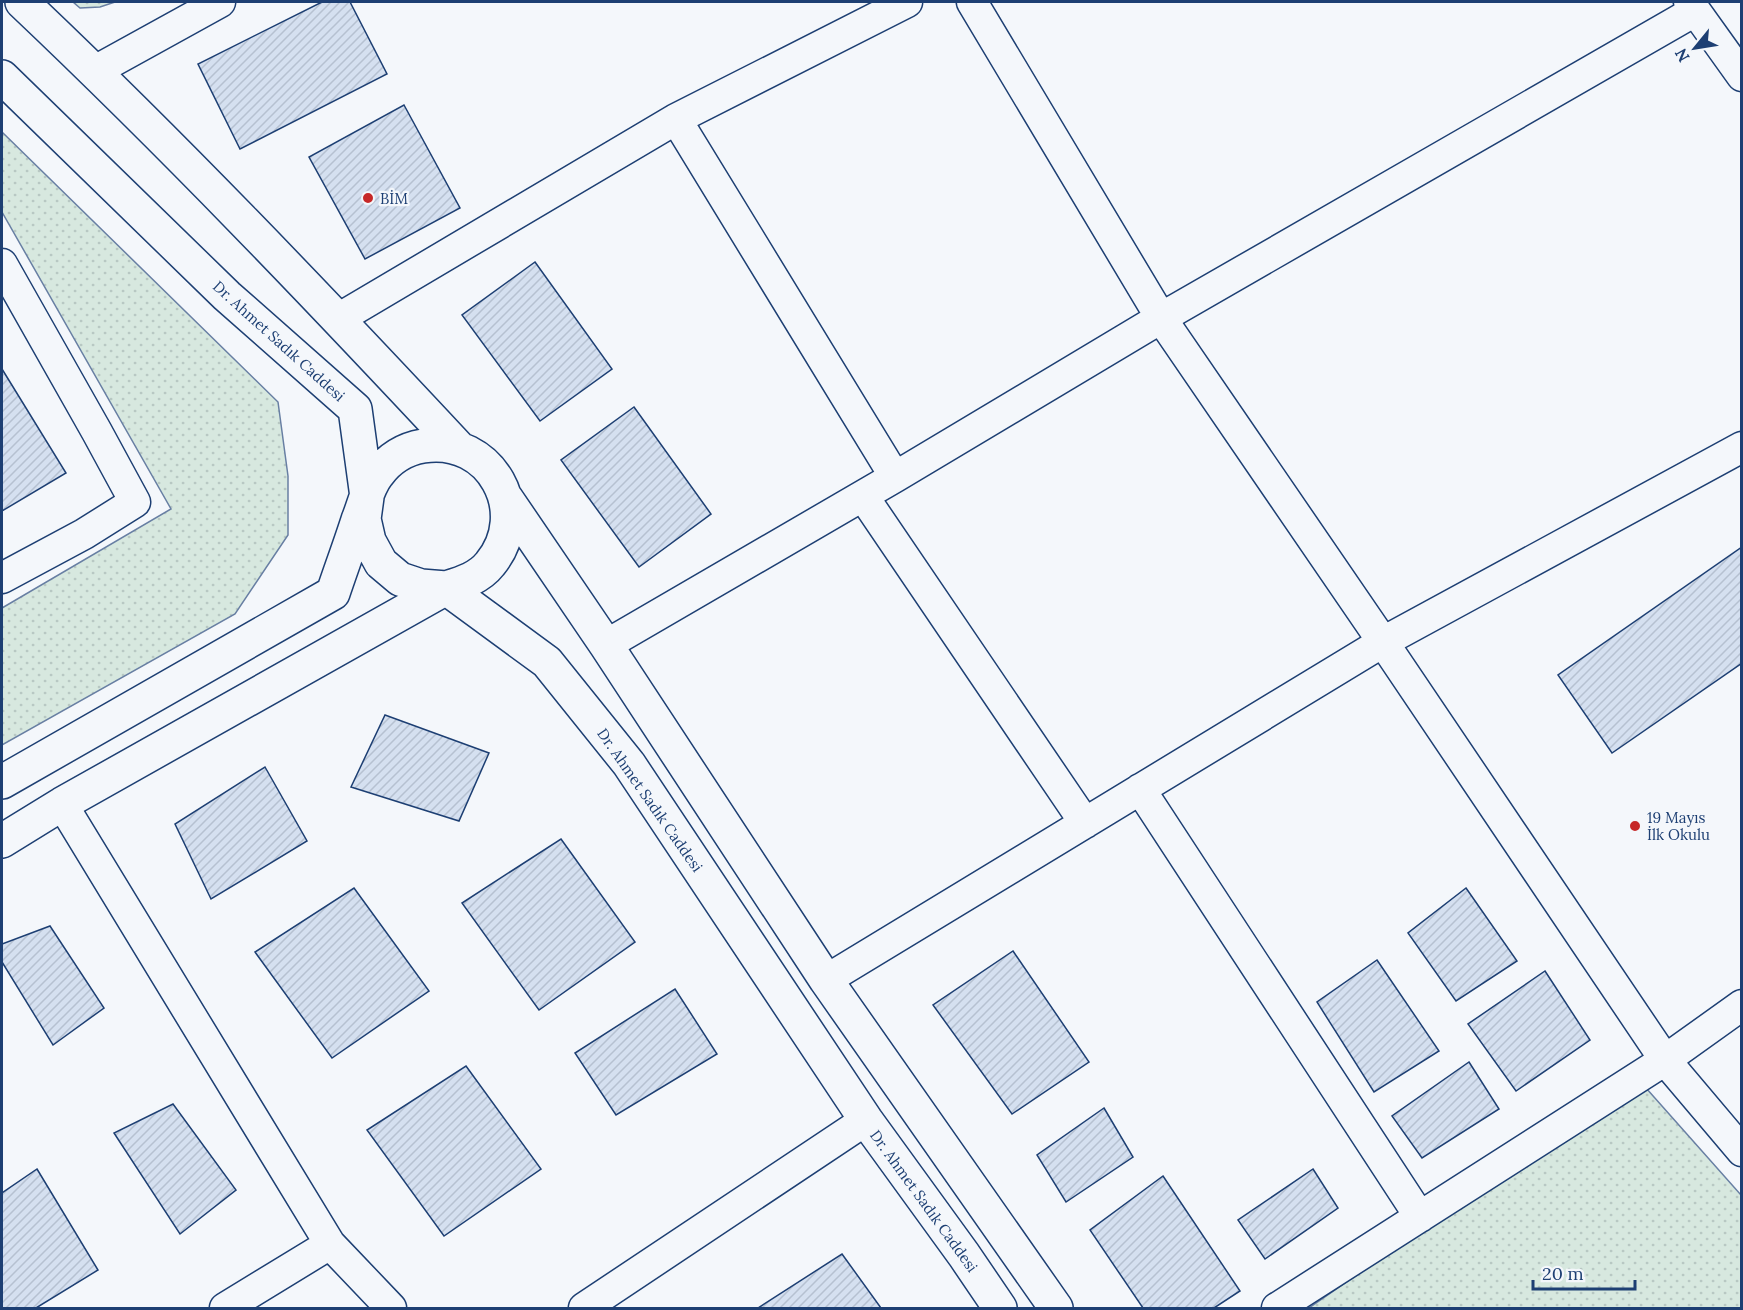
<svg xmlns="http://www.w3.org/2000/svg" width="1743" height="1310" viewBox="0 0 1743 1310" font-family="Lora,serif">
<defs>
<pattern id="green-dots" width="8" height="8" patternUnits="userSpaceOnUse" patternTransform="scale(1.5)"><rect width="8" height="8" fill="#d7e8df"/><path d="M2 2h.1M6 6h.1" fill="none" stroke="#b8c8c3" stroke-width="1.8" stroke-linecap="round"/></pattern>
<pattern id="building-hatch" width="6" height="6" patternUnits="userSpaceOnUse" patternTransform="scale(1.5)"><rect width="6" height="6" fill="#d5e0f0"/><path d="M-1 1l2-2M0 6l6-6M5 7l2-2" fill="none" stroke="#b6c1d1"/></pattern>
</defs>
<rect width="100%" height="100%" fill="#f4f7fb"/>
<path fill="url(#green-dots)" stroke="#687fa3" stroke-width="1.5" d="M73,2H115L100,7L80,8Z
M2,132L278,402L288,476V535L235,614L2,745V608L171,509L2,212Z
M1626,1088H1646L1741,1195V1308H1309Z"/>
<path fill="url(#building-hatch)" stroke="#1d3f73" stroke-width="1.5" d="M322,2H350L387,74L240,149L198,64Z
M404,105L460,208L365,259L309,157Z
M535,262L612,369L540,421L462,315Z
M2,369L66,473L2,511Z
M634,407L711,514L639,567L561,460Z
M1742,547V663L1612,753L1558,675Z
M385,715L489,753L459,821L351,787Z
M265,767L307,841L211,899L175,824Z
M561,839L635,942L539,1010L462,903Z
M354,888L429,991L332,1058L255,952Z
M1466,888L1517,961L1456,1001L1408,933Z
M50,926L104,1008L53,1045L2,962V944Z
M1013,951L1089,1062L1012,1114L933,1005Z
M1377,960L1439,1051L1374,1092L1317,1002Z
M1545,971L1590,1040L1516,1091L1468,1024Z
M675,989L717,1054L616,1115L575,1053Z
M1469,1062L1499,1109L1422,1158L1392,1116Z
M466,1066L541,1169L444,1236L367,1130Z
M173,1104L236,1190L180,1234L114,1133Z
M1104,1108L1133,1157L1066,1202L1037,1155Z
M37,1169L98,1270L36,1308H2V1193Z
M1313,1169L1338,1208L1265,1259L1238,1220Z
M1163,1176L1240,1291L1214,1308H1143L1090,1230Z
M842,1254L881,1308H758Z"/>
<g fill="none" stroke-linecap="round" stroke-linejoin="round">
<defs>
<path id="street" d="M972,2L1161,318L1383,642L1665,1060L1742,1151
M1689,2L1742,76
M95,71L220,2
M676,119L895,477
M2,264L97,432L135,502L84,534L2,578
M338,319L676,119L907,2
M863,496L1085,823
M606,645L895,477L1161,318L1695,11
M1140,789L1420,1217
M62,804L330,1244L391,1308
M826,980L1383,642L1742,447
M225,1308L330,1244
M584,1308L866,1120
M1277,1308L1665,1060L1742,1005"/>
<path id="secondary" d="M22,2C173,145 317,296 459,448
M2,77L227,296L355,409L367,497L364,519L369,541L381,563L400,579L421,586L446,588L547,662L629,764L866,1120L964,1255L1000,1308
M506,498L606,645L826,980L1056,1308
M2,782L333,593C341,569 350,545 358,520C364,505 368,486 378,474C389,459 405,449 423,446C491,435 533,512 490,564C479,578 462,583 446,588L62,804L2,841"/>
</defs>
<use href="#street" stroke="#1d3f73" stroke-width="33"/>
<use href="#secondary" stroke="#1d3f73" stroke-width="36"/>
<use href="#street" stroke="#f4f7fb" stroke-width="30"/>
<use href="#secondary" stroke="#f4f7fb" stroke-width="33"/>
</g>
<g fill="#c62828" stroke="#f4f7fb" stroke-width="2">
<circle cx="368" cy="198" r="6"/>
<circle cx="1635" cy="826" r="6"/>
</g>
<g text-anchor="middle" dominant-baseline="central" stroke-width="4.5" stroke-linejoin="round" paint-order="stroke">
<g font-size="15" fill="#1d3f73" stroke="#f4f7fb" text-anchor="start">
<text x="380" y="198">BİM</text>
<text x="1647" y="817">19 Mayıs<tspan x="1647" dy="17">İlk Okulu</tspan></text>
</g>
<g font-size="15" fill="#1d3f73" stroke="#f4f7fb">
<text transform="translate(279 341) rotate(42)">Dr. Ahmet Sadık Caddesi</text>
<text transform="translate(650 800) rotate(55)">Dr. Ahmet Sadık Caddesi</text>
<text transform="translate(924 1201) rotate(54)">Dr. Ahmet Sadık Caddesi</text>
</g>
</g>
<rect width="1743" height="1310" fill="none" stroke="#1d3f73" stroke-width="6"/>
<g transform="translate(1695 48) rotate(240)" stroke="#f4f7fb" stroke-width="4.5" paint-order="stroke">
<path d="M0-4.5L10 22L0 15L-10 22Z" fill="#1d3f73"/>
<text y="-9" font-size="16" font-weight="bold" text-anchor="middle" fill="#1d3f73">N</text>
</g>
<path d="M1533 1280v9h102v-9" fill="none" stroke="#1d3f73" stroke-width="3"/>
<text x="1542" y="1280" font-size="18" fill="#1d3f73" stroke="#f4f7fb" stroke-width="4.5" paint-order="stroke">20 m</text>
</svg>
